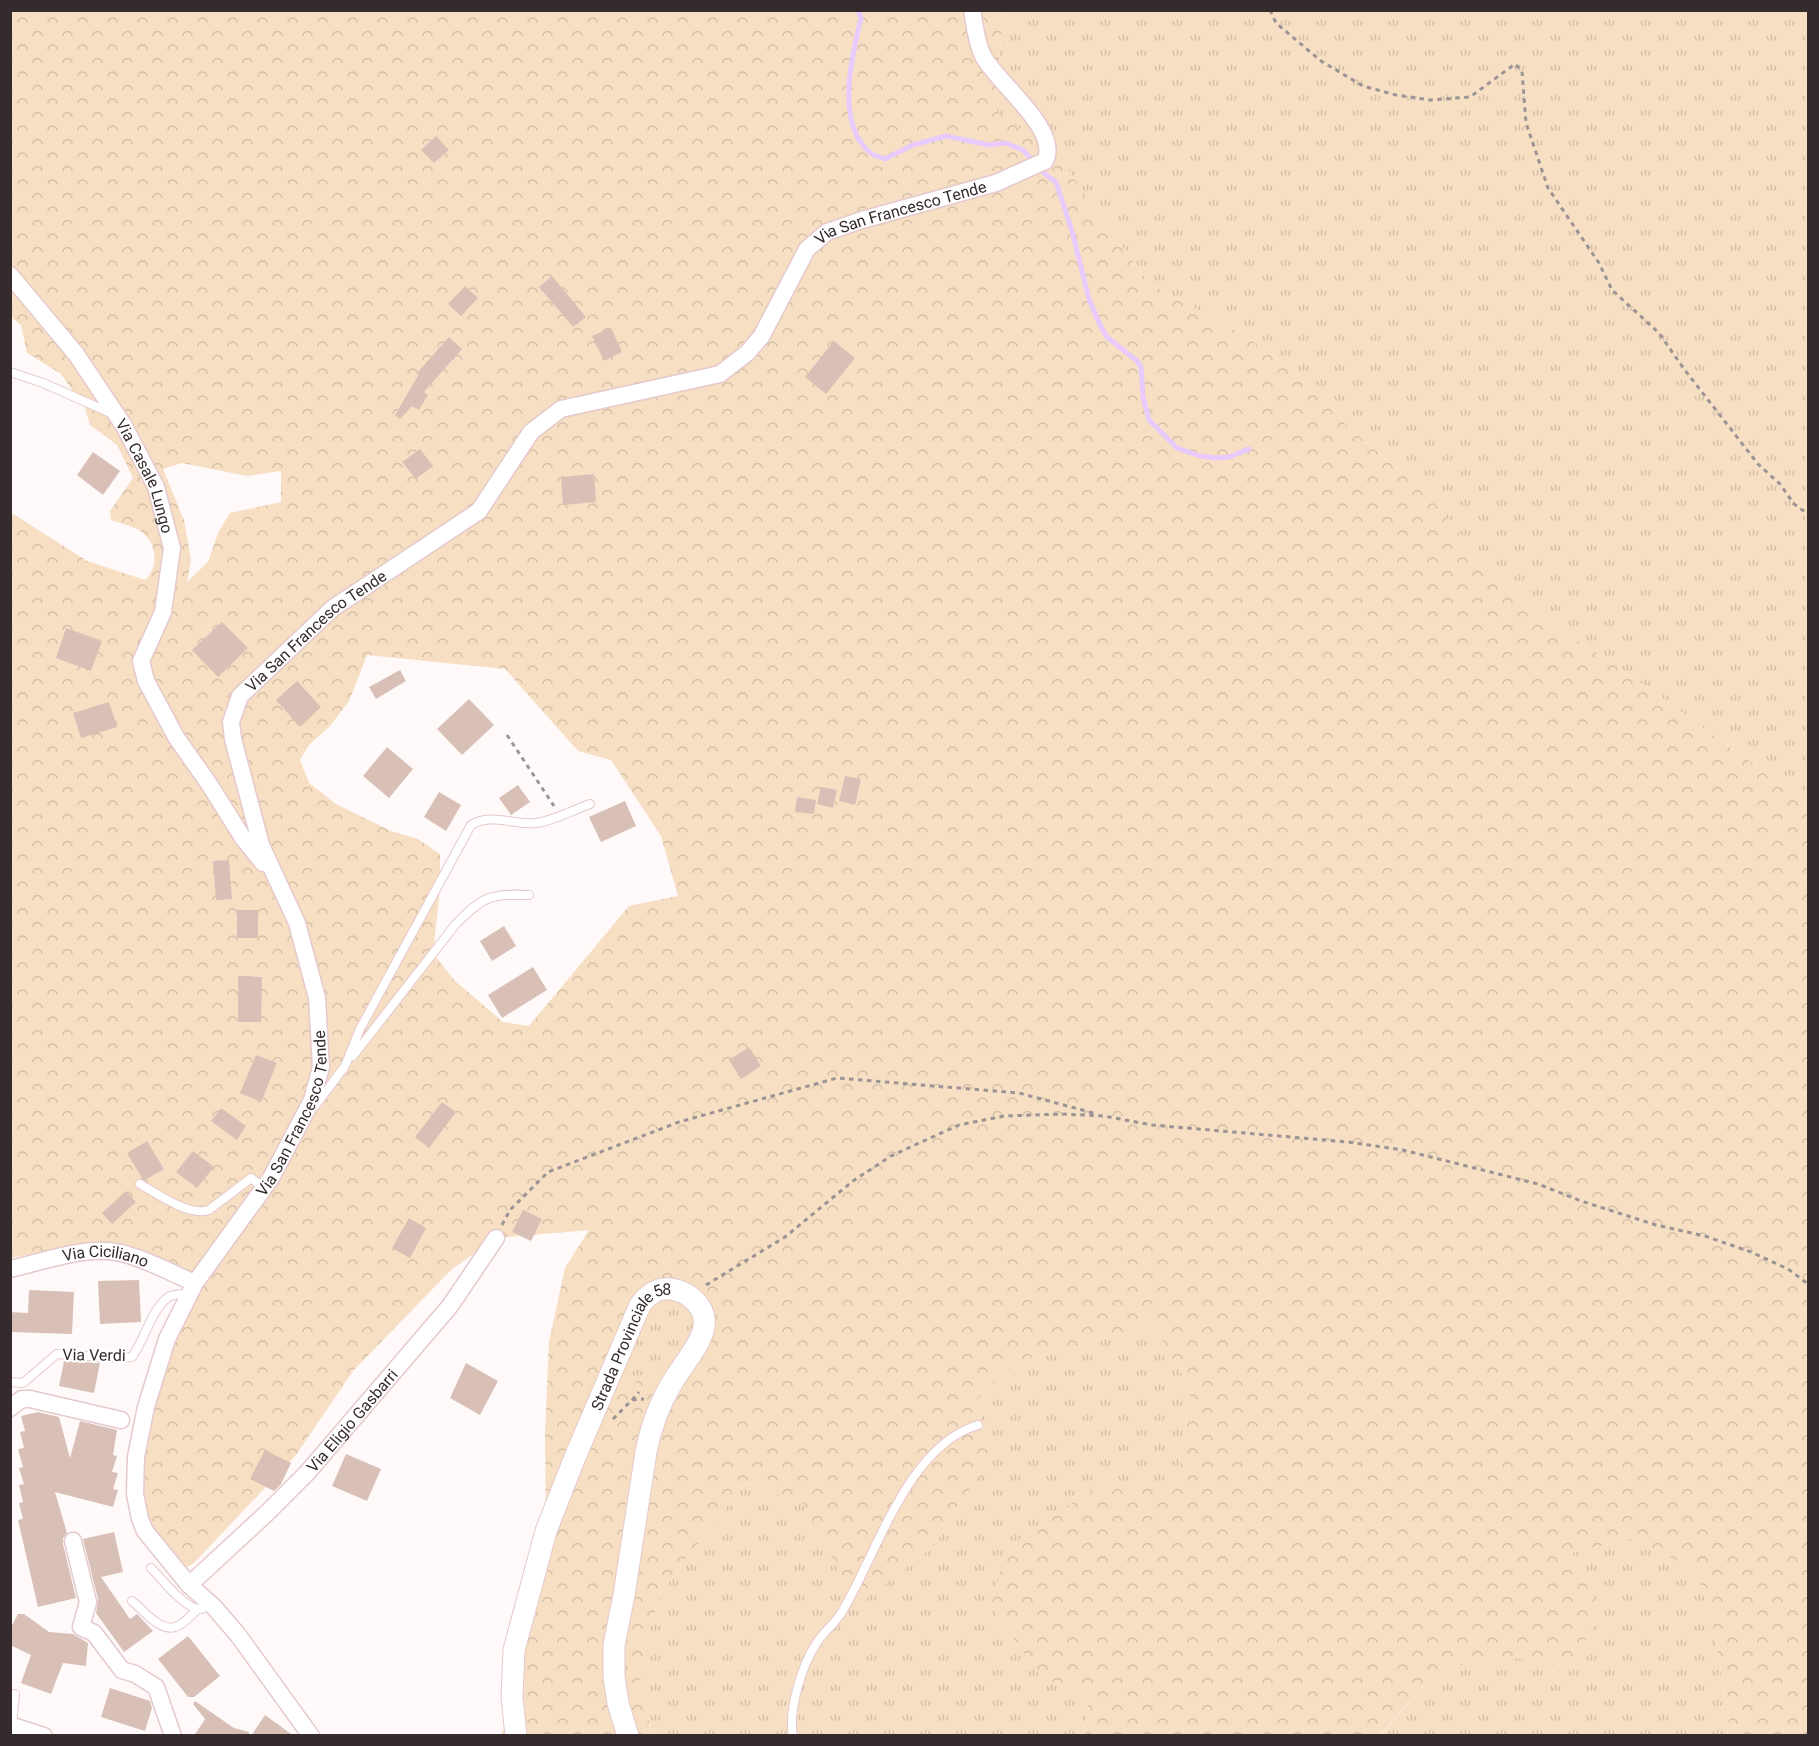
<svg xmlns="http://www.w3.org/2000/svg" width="1819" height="1746" viewBox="0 0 1819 1746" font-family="Roboto,sans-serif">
<defs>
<pattern id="grass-tufts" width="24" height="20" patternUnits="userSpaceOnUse" patternTransform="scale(1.5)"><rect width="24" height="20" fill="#f7dfc3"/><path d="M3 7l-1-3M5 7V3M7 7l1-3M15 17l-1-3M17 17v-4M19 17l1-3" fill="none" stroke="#d4c0a8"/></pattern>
<pattern id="forest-crowns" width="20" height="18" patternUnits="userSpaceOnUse" patternTransform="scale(1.5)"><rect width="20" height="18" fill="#f7dfc3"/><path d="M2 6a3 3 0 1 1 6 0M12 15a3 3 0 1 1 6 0" fill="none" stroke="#d4c0a8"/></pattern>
</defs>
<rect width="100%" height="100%" fill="#fff9fa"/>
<path fill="url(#grass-tufts)" d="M1004,11H1808V808L1759,768L1637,680L1513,598L1428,495L1346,425L1316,387L1241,333L1150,284L1110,231L994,109Z
M678,1298C689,1309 698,1316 695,1332L667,1379L641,1375L633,1387L614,1383L646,1313L661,1299Z
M1153,1325L1191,1389L1177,1484L1091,1490L1041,1677L1089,1698L1085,1735H652L640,1684L647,1638L662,1590L745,1483L803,1502L857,1605L934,1546L962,1498L991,1467L978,1398L1016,1363Z
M1634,1538L1696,1570L1709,1608L1729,1715L1727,1735L1380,1736L1438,1669L1510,1657L1572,1668L1600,1612L1570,1553Z"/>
<path fill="url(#forest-crowns)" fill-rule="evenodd" d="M11,11H1004L994,109L1063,162L1110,231L1150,284L1241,333L1316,387L1346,425L1428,495L1513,598L1637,680L1759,768L1808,808V1735H1727L1729,1715L1709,1608L1696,1571L1634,1538L1570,1553L1600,1612L1572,1668L1510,1657L1438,1669L1380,1735H1085L1089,1698L1041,1677L990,1605L1008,1547L1091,1490L1177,1483L1191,1389L1153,1325L1016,1363L978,1398L991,1467L962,1498L934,1546L857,1606L803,1503L745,1483L662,1590L647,1638L640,1684L652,1735H501L513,1710L546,1531L545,1434L549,1342L565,1268L589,1230L496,1238L452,1269L353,1371L296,1455L193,1564L178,1571L140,1519L146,1407L195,1283L184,1267L122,1246L88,1242L11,1258L10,512L87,561L145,580C160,567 157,541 139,530C131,526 120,523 111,520L110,511L133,478L117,445L90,425L85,408L61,374L27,353L21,325L11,317ZM182,463L247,476L281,471V502L230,513L218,533L208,562L187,582L191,560L184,520L163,469ZM367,655L505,669L578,751L611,760L661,836L678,896L629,906L529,1026L503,1022L454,980L433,953L440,889V854L418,839L391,831L336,804L309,783L300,760L309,745L330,726L349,701ZM678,1298C682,1302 688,1306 692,1311C706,1330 677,1363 667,1379L641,1375L632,1387L615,1382L646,1313L661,1299Z"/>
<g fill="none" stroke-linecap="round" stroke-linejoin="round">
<path stroke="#e8cafd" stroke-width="5" d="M858,10L861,18C852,55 834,126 872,154C875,156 881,157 885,159L913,145L946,136L989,145L1005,143L1023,150L1046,175L1056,182L1072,231L1089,299L1099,323L1107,337L1137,361L1141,367L1143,397L1149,420L1177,448L1200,456L1215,458L1229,457L1249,449"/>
</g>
<path fill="#d8c0b7" d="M436,136L449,150L434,163L421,150Z
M552,276L586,317L573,327L539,287Z
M465,286L478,298L461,316L448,304Z
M611,328L622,352L604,361L592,336Z
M449,337L462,349L424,392L428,395L419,410L412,406L400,419L395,415L419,374L417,373Z
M834,341L855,358L826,394L805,377Z
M420,449L433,466L416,479L402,462Z
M93,452L120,471L103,495L77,475Z
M594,474L596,502L563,505L561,477Z
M222,622L248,648L218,677L192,650Z
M66,628L102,641L91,671L56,658Z
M400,670L406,681L376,699L369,687Z
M297,681L321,707L300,727L276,700Z
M469,699L494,725L462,755L437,729Z
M109,702L117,727L81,738L73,713Z
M387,747L413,769L389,798L363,776Z
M845,776L861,779L855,805L839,801Z
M518,785L530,802L511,815L499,798Z
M821,787L837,790L833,808L817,804Z
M439,792L461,805L446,831L424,817Z
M797,797L816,800L814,814L795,812Z
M625,801L636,826L601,842L589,817Z
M229,860L232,899L216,900L213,861Z
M237,910H258V938H237Z
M504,926L516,946L492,961L480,941Z
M533,967L547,990L502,1018L488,995Z
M238,976L262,977L261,1022H238Z
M749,1047L761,1066L741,1079L729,1060Z
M256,1055L277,1063L261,1102L240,1093Z
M442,1102L456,1112L429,1148L415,1137Z
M221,1108L246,1126L237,1140L211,1121Z
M147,1141L164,1169L145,1180L142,1178L127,1153Z
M193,1151L214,1167L197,1188L176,1172Z
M126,1191L136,1202L112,1224L102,1213Z
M523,1210L542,1219L531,1241L512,1232Z
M409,1218L426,1228L410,1258L392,1248Z
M139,1280L141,1322L100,1324L98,1281Z
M29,1290L74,1292L72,1334L10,1332V1312L28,1313Z
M64,1361L100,1363L94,1393L59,1386Z
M466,1363L498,1381L480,1415L450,1398Z
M38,1412L59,1417L70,1458L80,1421L117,1430L113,1455L117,1456L112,1472L118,1473L113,1489L118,1490L113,1507L55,1492L67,1533L63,1538V1544L76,1598L38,1607L18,1520L23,1519L19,1503L23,1502L19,1485L24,1484L19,1468L23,1467L18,1449L24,1448L20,1432L25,1431L21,1416Z
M265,1450L291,1463L281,1484L274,1491L250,1479Z
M346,1454L381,1469L367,1501L332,1486Z
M114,1532L123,1572L101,1577L130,1619L137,1614L153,1631L124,1652L96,1613L98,1599L83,1539Z
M18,1614H24L49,1632L73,1634L88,1643L86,1666L63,1663L51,1694L21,1683L31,1655L10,1645V1629Z
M188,1636L220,1676L194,1697H188L158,1659Z
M110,1688L150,1701L152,1708L145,1731L101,1717Z
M195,1701L234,1728L249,1732V1736H194L205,1719L193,1704Z
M265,1715L294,1736H251Z"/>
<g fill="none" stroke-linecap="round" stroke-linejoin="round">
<defs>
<path id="service" d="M10,372L43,383L113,414
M353,1056L455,925C482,897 491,893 529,895
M315,1106L345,1066L360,1029L471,825C491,812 515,826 536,823C553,821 573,810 590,804
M140,1184C157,1194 190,1217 209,1210L251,1178L264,1188
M10,1382L23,1383L57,1354L120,1358L132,1357C144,1342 155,1298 174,1295C178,1294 184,1294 189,1294
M151,1568C162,1579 186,1611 202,1609
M132,1601C142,1609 160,1632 175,1627C183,1625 191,1615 197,1610
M12,1725L15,1694
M793,1736C788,1711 802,1665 816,1644C823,1632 835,1624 842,1612C877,1554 907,1446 978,1425"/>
<g id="minor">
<path id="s1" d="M10,275L76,354L124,426L156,487L172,548L163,612L141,661L146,681L176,737L209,784L243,838L263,863"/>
<path id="s2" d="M10,1269C46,1261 85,1245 121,1253C147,1259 171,1273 195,1283"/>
<path d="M10,1408L22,1399H30L121,1420"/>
<path d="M73,1541L88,1602L81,1627L94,1633L122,1670L135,1674L156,1687L173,1736"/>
<path id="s3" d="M189,1585L267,1513L307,1473L450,1306L496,1238"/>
<path d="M10,1725L44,1736"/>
<path id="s4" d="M311,1736L238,1635L214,1607L189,1585L145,1531L140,1519L135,1494L136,1457L146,1407L167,1339L195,1283L271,1178L312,1100L321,1067L317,998L297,923L261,845L233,739L231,722L240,696L333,608L479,511L531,432L561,409L720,374L747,353L761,337L807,249L827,232L862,220L996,183L1045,161C1061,130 997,83 983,56C976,42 975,26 972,10"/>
</g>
<g id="tertiary">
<path id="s5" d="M516,1736L512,1697L514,1650L546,1531L575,1457L640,1305C648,1295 657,1287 671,1289C688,1291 707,1307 704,1326C702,1344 681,1367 672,1383C659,1404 651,1427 646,1452L624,1595L614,1645V1677L618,1703L628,1736"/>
</g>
</defs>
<use href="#service" stroke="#e5c9cc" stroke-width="10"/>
<use href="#minor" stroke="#e5c9cc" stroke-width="19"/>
<use href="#tertiary" stroke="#e5c9cc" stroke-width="23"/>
<path stroke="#9c9394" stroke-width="3" stroke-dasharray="4.5 4.5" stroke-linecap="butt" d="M1270,10L1276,23L1321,61L1363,86L1396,95L1430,100L1470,97L1515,64L1522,71L1526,123L1548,188L1599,263L1612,290L1659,333L1684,369L1758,464L1780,484L1794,504L1808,514
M507,735L554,806
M502,1225L510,1210L548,1172L679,1122L837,1078L1019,1093L1097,1114
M706,1285L785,1237L853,1181L891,1156L917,1144L959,1125L1004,1116L1062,1114L1104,1116L1152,1125L1348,1142L1403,1150L1538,1184L1581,1201L1656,1225L1705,1236L1751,1252L1788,1269L1808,1284
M632,1400L639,1392
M613,1419L632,1400L644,1399"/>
<use href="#service" stroke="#fff" stroke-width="8"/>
<use href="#minor" stroke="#fff" stroke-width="16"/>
<use href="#tertiary" stroke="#fff" stroke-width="21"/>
</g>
<g text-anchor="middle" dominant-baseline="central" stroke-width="4.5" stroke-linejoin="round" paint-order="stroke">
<g font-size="16" fill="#362b2c" stroke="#fff">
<text stroke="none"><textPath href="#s4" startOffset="2019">Via San Francesco Tende</textPath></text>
<text stroke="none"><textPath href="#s1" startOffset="244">Via Casale Lungo</textPath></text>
<text stroke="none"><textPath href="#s4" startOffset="1264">Via San Francesco Tende</textPath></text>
<text stroke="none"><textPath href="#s4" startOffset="724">Via San Francesco Tende</textPath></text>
<text stroke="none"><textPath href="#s2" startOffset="98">Via Ciciliano</textPath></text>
<text stroke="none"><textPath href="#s5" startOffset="416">Strada Provinciale 58</textPath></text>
<text transform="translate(94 1355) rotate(1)">Via Verdi</text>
<text stroke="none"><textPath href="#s3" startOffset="232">Via Eligio Gasbarri</textPath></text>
</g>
</g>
<rect width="1819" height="1746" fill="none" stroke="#362b2c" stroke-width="24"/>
</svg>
